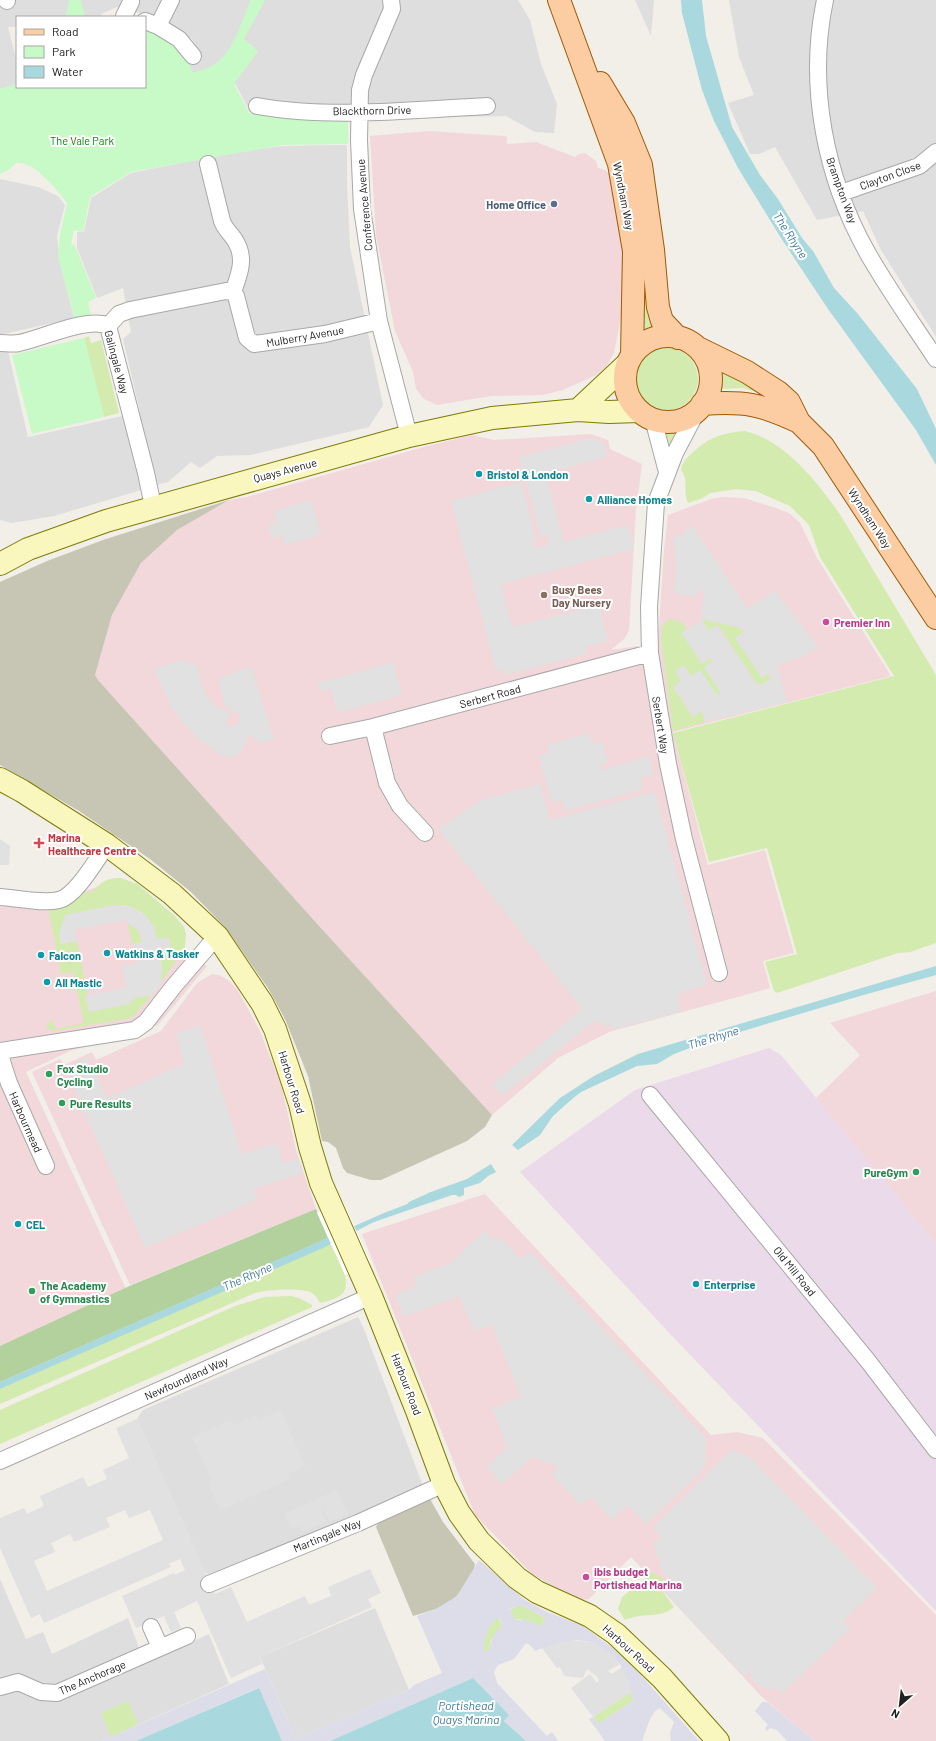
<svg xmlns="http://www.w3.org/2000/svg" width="936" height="1741" viewBox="0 0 936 1741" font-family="Barlow,sans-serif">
<rect width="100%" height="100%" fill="#f2eee8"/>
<path fill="#dfdedf" d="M0,0H518L530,20L541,64L557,104L554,133L535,132L506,116L349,119L278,117L250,112L236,85L217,70L194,78L185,61L202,56L192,39L155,17L117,7L101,14L102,17H17V27H8L17,63V84L0,90Z
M635,0H654L651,36Z
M729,0H936V337L881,250L863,211L817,220L775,147L759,154H750L728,103L754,95L739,57Z
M347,145V186L350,247L383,405L369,427L251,455L217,456L200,468L191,462L168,482L54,516L12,523L0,520V179L38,187L58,196L65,205L57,236L60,263L74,318L4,334L28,437L140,412L123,339L131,332L123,288L97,298L77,248V232H84L91,198L131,173L226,154L283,146Z
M358,1317L364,1329L423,1486L250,1562L209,1575L205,1572L137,1419L143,1410Z
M0,1579L26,1639L43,1632L52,1654L128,1618L145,1664L209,1634L229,1684L102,1741H0Z
M375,1608L409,1690L296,1739L260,1657Z"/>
<path fill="#f2d8da" d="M429,131L504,136L507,137V144L536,142L575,157L579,154L585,153L596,161L598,168L605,170L613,177L619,204L624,264L622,311L614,353L606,367L596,375L563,390L543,395L491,396L437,405L424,399L416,389L413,372L395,331L376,235L370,136Z
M591,434L608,440L610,449L642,464L636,510L629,630L625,638L611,650L658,643L664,550L668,515L711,499L722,497L744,498L776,508L789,513L800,523L817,558L891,676L673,732L708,865L765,850L794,953L763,961L770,988L609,1032L558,1058L492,1115L320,927L98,680L95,675L112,615L141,563L177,530L229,500L247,497L424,447L472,435L494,440Z
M97,887L207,966L158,1025L70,1051L26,1072L126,1289L0,1346V907L9,903L75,901L83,892Z
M212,974L219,975L228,980L237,989L259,1029L281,1084L296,1150L316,1209L130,1285L32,1072L60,1059L64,1065L92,1052L96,1060L161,1031L197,983Z
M936,991V1244L816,1098L860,1055L830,1023Z
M485,1194L711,1435L737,1432L763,1438L936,1615V1741H815L763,1698L631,1557L589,1599L581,1600L561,1591L532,1574L475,1515L362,1234Z"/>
<path fill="#ebdae9" d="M769,1048L781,1055L936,1244V1611L673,1337L520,1172L635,1090Z"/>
<path fill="#c7c5b3" d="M229,500L177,530L141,563L112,615L95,675L98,680L320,927L492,1115L485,1127L467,1141L381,1180H371L347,1173L343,1168L336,1148L328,1142L322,1141L308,1076L285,1019L268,988L225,927L191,892L150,859L79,811L0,765V582L47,561L103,540Z
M430,1499L443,1522L475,1564L474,1569L457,1596L449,1603L436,1609L413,1616L376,1527L379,1521Z"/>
<path fill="#d3ebaf" d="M643,268L655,325L641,330Z
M89,336L91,343L101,340L119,413L104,417L84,338Z
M636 379a31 31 0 1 1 62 0a31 31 0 1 1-62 0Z
M720,370H721L771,397L743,388L721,389L722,380Z
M744,431C784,439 819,484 841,516L936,675V943L910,952L898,953L777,993L774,991L765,962L797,954L767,848L709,862L673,733L894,676L820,557L809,525L790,506L756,491L737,489L710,493L703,498L688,503C683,492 689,479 681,470L682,465L686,459C706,439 716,434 744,431Z
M681,432L675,446H668L664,433Z
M670,619L683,623L687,630L682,633L702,664L710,658L713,662L705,667L721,693L717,696L691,676L675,671L681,681L673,687L693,717L702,711L705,722L673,731L661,639L663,624Z
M702,619L741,628L744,632L735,638L762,678L768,674L771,679L762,684H757L718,625L708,631Z
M121,878L137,884L174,915L184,927L186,934L185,947L163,980L161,979L162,968L160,953L168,938L157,939C153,917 136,904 114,905L59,933L61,944L77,941L88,994H85L89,1012L134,998L152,995L132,1018L53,1031L46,1027L50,1021L53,1020L55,1029L84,1023L73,972L61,974L48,908L72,901L84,890L90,894C99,884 106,877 121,878Z
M128,923L138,930L142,942L132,944Z
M331,1244C337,1258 357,1286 338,1297C333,1300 326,1301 320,1303C318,1299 316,1296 312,1293C301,1287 267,1290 255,1293L0,1404V1389Z
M291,1296L299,1298L312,1305V1307L0,1444V1410L235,1306L265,1297Z
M653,1572L666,1581L660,1588L674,1607C660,1619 643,1612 625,1620L618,1609L622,1597Z
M521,1605L545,1618L541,1627L520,1619L515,1620L510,1609Z
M498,1616L502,1625L491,1640L489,1650L484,1652C482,1639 488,1625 498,1616Z
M631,1692L633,1701L598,1724L593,1717Z
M128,1701L138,1724L111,1737L101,1713Z"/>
<path fill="#b2d19d" d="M316,1209L328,1238L0,1382V1346L134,1284Z"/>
<path fill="#c8fac7" d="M69,0H81L85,17H66Z
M251,0H265L244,39L258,51L234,84L249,113L280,118L348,120V144L283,145L131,172L90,197L83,232L74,230L71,244L75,246L96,298L88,302L91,315L75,320L58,256L60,235L67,203C58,191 33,159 16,163L10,169L0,174V89L17,84V87H145V25L183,52L193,73C201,70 212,67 219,61C235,46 242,20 251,0Z
M84,338L104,417L32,434L12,355Z"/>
<path fill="#e1e1e1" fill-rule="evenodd" d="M596,437L597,442L603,441L607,457L545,473L564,542L628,525L634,549L501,584L512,627L599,605L608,641L585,647L586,654L505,675L503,669L496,671L451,501L521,482L536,539L533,540L535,548L549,545L546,534L541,536L519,457Z
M311,500L321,535L284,545L282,536L272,538L268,525L277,523L274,511Z
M691,524L747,608L775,591L818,647L802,657L777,665L787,702L705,722L702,711L693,717L673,687L681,681L675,671L684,665L691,676L700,670L717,695L721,693L704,667L713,661L710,658L702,664L681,633L701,620L708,630L717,625L757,684H762L771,679L768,674L762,678L735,638L744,632L741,628L701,619L704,594L702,589H701L695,597L688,595L682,596L673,590L677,573L673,538L675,536H681Z
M185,659L187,665L193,663L196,665L202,687L207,697L215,706L230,714L225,724L233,727L239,722L240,714L238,712L232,713L226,708L218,678L251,667L274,739L260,743L249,735L237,758L232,755L231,758L222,755L198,739L173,711L154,669Z
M393,662L402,695L338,713L331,689L321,691L318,683Z
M589,733L592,744L602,741L608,762L600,765L602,770L649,756L654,774L640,778L643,789L565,811L562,800L552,803L539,756L549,753L547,745Z
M540,784L550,820L655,792L707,984L678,994L680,1012L615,1029L594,1021L503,1095L492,1085L582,1009L438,829L481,800Z
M0,839L10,846L9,865H0Z
M114,905L129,906L145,915L154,927L157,939L169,938L171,951L160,953L162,968L161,979L163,980L152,995L134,998L130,1004L89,1012L86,996L126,987L122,966L138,963L134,944L142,942L141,937L138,930L128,923L127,920L75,930L77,941L61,944L59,934L65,915Z
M200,1025L242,1154L277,1143L283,1164L298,1158L303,1173L253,1189L257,1200L145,1248L65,1068L87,1057L107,1098L184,1064L176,1033Z
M485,1231L492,1239L501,1238L521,1259L529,1251L706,1438L705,1468L646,1524L628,1505L612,1520L591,1497L581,1505L552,1475L559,1467L531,1457L502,1484L487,1467L507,1447L492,1408L521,1397L492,1325L474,1331L459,1296L404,1317L395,1295L417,1286L414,1277L450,1263Z
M281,1411L305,1466L289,1473L291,1479L220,1510L208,1483L212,1481L192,1437L231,1420L234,1425L256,1415L259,1420Z
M137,1419L215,1594L231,1587L247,1622L305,1596L309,1605L331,1596L328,1587L370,1569L381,1593L368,1599L372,1607L260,1657L262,1664L231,1678L197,1601L174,1612L181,1628L171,1632L164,1616L136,1628L122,1596L174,1573L175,1575L185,1570L180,1559L169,1564L171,1567L44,1623L40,1614L31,1618L0,1548V1518L24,1508L27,1514L44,1506L40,1496L83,1477L88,1487L107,1479L103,1470L129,1458L116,1428ZM125,1510L129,1518L150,1510L163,1540L47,1591L34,1561L55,1552L51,1543L70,1534L74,1542L110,1527L106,1518Z
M732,1450L750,1457L877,1588L843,1621L850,1629L782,1694L775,1687L772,1691L770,1688L760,1687L751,1678V1670L744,1676L660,1588L666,1581L654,1543L662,1537L653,1527Z
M337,1490L348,1514L330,1522L324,1510L322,1511L327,1521L302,1532L299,1526L291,1529L284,1514Z
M567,1640L591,1642L608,1652L620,1664L608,1671L612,1674L622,1667L628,1681L631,1692L593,1717L571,1688L590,1674L597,1683L599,1680L597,1677L587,1669L583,1678L564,1676L560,1667L557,1668L542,1648L550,1644Z"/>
<path fill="#dcdde8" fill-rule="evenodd" d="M479,1560L525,1600L545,1611L583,1626L625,1657L699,1741H671L670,1733L674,1722L660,1708L655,1711L650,1719L642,1741H605L589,1719L593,1717L598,1724L633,1701L628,1681L620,1664L608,1652L591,1642L577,1640L559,1642L535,1651L530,1645L526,1643L514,1659L498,1665L494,1672L497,1683L547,1736L552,1732L558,1741H526L504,1721L509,1715L473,1678L330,1741H282L258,1688L136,1741H102L265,1669L296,1739L409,1690L414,1685L442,1673L417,1616L436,1609L457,1596ZM523,1606L545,1618L541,1626L527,1620H515L510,1608ZM499,1617L502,1625L493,1636L489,1650L484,1652V1644L487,1632L493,1622Z
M762,1702H767L815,1741H787L777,1730L770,1728L767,1731L765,1728L768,1725L755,1711Z"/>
<path fill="#a9d8df" d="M681,0H702L706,36L732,127L760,175L778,199L802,238L813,251L834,288L858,314L917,389L936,429V465L916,430L828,309L781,238L738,168L714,121L702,90L682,13Z
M936,966V975L860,996L703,1043L674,1054L657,1064L637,1066L581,1092L572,1099L553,1116L540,1135L518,1150L512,1145L560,1098L594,1076L638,1054Z
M491,1164L496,1172L488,1176L480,1183L464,1188V1195L459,1197L456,1195H452L374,1222L323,1248L0,1389V1382L384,1213L418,1200L428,1193L467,1179Z
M473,1678L509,1715L504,1721L526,1741H330Z
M259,1688L282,1741H136Z"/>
<path fill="#fff" d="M343,1202L371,1263L345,1275L317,1213Z"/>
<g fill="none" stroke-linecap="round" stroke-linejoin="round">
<path stroke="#a9d8df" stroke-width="4.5" d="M410,1204L425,1197"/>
<defs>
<path id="street" d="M6,0L7,1
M391,0L392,9L364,75L360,90L359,140L362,209L379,321L409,436
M825,0C807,85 825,177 867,252C888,289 913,324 936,359
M124,16L131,2
M145,21L158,26L171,0
M158,26L179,39L193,56
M257,106C329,119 413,110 487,106
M208,164L222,221C225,230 232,234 236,242C246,259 239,275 233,292
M841,193L919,166L936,152
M108,326L119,314L130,310L226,291L233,292L236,296L247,338L254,344L325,334L379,321
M108,326L146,473L153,506
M0,343C6,343 13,344 19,343C40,339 89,316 108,326
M697,411L675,453L656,503L649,607L650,653L668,764L684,839L719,973
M653,419L667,472
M373,727L387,783L400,806L425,833
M330,736L373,727L650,653
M0,897C17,898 43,904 59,900C76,896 96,860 107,845
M0,1051L135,1030L146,1022L174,986L217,936
M0,1055L9,1083L46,1166
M650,1095L868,1361L936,1450
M0,1461L371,1296
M209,1584L358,1523L444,1484
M151,1627L160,1647
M0,1687L18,1682L41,1692L57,1693L187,1636"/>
<path id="secondary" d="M578,410L627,364
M0,564L28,549L106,521L409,436L492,418L578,410L609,412L639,411
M0,779L22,791L107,845L172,894L217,936L262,1003L275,1029L300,1104L310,1147L321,1183L371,1296L417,1411L444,1484L459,1513L479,1541L517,1578L537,1592L590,1616L616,1634L662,1678L718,1741"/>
<path id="primary" d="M559,0L619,164L634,251L632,355
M600,83L624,123L641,165L653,250L658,307L662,321L678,338
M625 379a43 43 0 1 1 86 0a43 43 0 1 1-86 0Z
M698,348L747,372L778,392L789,402L799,422L823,446L936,618
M702,404C745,401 761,404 799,422"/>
</defs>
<use href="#street" stroke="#a8a8a8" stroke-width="18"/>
<use href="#secondary" stroke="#7c7c05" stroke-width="24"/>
<use href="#primary" stroke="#9f5a00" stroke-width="24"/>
<use href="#street" stroke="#fff" stroke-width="16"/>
<use href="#secondary" stroke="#faf7be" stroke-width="22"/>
<use href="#primary" stroke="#fccca3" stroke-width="22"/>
</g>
<circle fill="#5c6f8a" stroke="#fff" stroke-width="1.5" cx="554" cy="204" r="4"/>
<g fill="#0f9aa8" stroke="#fff" stroke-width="1.5">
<circle cx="479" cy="474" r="4"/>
<circle cx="589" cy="499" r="4"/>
<circle cx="107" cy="953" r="4"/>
<circle cx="41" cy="955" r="4"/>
<circle cx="47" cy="982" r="4"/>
<circle cx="18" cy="1224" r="4"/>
<circle cx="696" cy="1284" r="4"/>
</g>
<circle fill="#8d6e63" stroke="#fff" stroke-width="1.5" cx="544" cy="595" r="4"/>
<g fill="#d1479c" stroke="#fff" stroke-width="1.5">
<circle cx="826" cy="622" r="4"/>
<circle cx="586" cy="1577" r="4"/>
</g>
<path fill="#e0444e" stroke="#fff" stroke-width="1.5" d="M37 837h4v4h4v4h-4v4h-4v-4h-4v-4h4z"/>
<g fill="#2e9e5b" stroke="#fff" stroke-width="1.5">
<circle cx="49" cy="1074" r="4"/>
<circle cx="62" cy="1103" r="4"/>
<circle cx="916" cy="1172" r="4"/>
<circle cx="32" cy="1291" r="4"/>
</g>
<g text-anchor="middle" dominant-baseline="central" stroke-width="4" stroke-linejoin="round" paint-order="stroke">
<g font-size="11" fill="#212121" stroke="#fff">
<text transform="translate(372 110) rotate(-1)">Blackthorn Drive</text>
<text transform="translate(890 175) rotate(-20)">Clayton Close</text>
<text transform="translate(842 190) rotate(70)">Brampton Way</text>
<text transform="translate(624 196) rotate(79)">Wyndham Way</text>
<text transform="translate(364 205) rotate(-95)">Conference Avenue</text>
<text transform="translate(305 336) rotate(-10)">Mulberry Avenue</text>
<text transform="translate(117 362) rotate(75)">Galingale Way</text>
<text transform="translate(285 470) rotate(-15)">Quays Avenue</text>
<text transform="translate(870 518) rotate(57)">Wyndham Way</text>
<text transform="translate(490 696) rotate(-15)">Serbert Road</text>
<text transform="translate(661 725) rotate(81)">Serbert Way</text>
<text transform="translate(292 1082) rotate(73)">Harbour Road</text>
<text transform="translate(26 1122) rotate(66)">Harbourmead</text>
<text transform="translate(795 1271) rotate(51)">Old Mill Road</text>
<text transform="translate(186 1378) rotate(-24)">Newfoundland Way</text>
<text transform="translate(407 1384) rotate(69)">Harbour Road</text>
<text transform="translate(327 1535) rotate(-22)">Martingale Way</text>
<text transform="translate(629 1648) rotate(42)">Harbour Road</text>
<text transform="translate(92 1677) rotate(-23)">The Anchorage</text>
</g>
<g font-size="11" fill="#0e830c" stroke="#fff">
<text x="82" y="140">The Vale Park</text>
</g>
<g font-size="11" font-weight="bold" fill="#4e5e75" stroke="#fff" text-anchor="end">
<text x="546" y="204">Home Office</text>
</g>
<g font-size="11" font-weight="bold" fill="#0d838f" stroke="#fff" text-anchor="start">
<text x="487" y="474">Bristol &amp; London</text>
<text x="597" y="499">Alliance Homes</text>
<text x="115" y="953">Watkins &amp; Tasker</text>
<text x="49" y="955">Falcon</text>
<text x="55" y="982">All Mastic</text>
<text x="26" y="1224">CEL</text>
<text x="704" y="1284">Enterprise</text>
</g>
<g font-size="11" font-weight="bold" fill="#785e54" stroke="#fff" text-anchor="start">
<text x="552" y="589">Busy Bees<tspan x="552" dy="13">Day Nursery</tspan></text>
</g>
<g font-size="11" font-weight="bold" fill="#b23c85" stroke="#fff" text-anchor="start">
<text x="834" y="622">Premier Inn</text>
<text x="594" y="1571">ibis budget<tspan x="594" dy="13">Portishead Marina</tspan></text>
</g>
<g font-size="11" font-weight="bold" fill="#be3a42" stroke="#fff" text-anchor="start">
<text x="48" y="837">Marina<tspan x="48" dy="13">Healthcare Centre</tspan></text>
</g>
<g font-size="11" font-weight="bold" fill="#27864d" stroke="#fff" text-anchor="start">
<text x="57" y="1068">Fox Studio<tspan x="57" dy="13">Cycling</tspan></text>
<text x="70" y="1103">Pure Results</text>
<text x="908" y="1172" text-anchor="end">PureGym</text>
<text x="40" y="1285">The Academy<tspan x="40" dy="13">of Gymnastics</tspan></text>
</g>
<g font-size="12" font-style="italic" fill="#43789b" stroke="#fff">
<text transform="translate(791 235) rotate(57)">The Rhyne</text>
<text transform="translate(713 1037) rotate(-17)">The Rhyne</text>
<text transform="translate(247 1276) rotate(-24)">The Rhyne</text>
<text x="466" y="1705">Portishead<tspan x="466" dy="14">Quays Marina</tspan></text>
</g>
</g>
<rect x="16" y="16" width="130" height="72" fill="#ffffff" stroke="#a6a6a6"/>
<rect x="24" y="29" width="20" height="6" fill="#fccca3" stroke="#a6a6a6"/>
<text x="52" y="36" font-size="12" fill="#212121">Road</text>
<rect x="24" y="46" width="20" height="12" fill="#c8fac7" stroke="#a6a6a6"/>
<text x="52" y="56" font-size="12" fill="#212121">Park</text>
<rect x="24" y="66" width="20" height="12" fill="#a9d8df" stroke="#a6a6a6"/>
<text x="52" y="76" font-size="12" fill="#212121">Water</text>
<g transform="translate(900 1705) rotate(208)" stroke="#ffffff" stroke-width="3" paint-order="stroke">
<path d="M0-3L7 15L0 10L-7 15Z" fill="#212121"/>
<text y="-6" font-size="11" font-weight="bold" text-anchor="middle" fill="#212121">N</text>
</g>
</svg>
